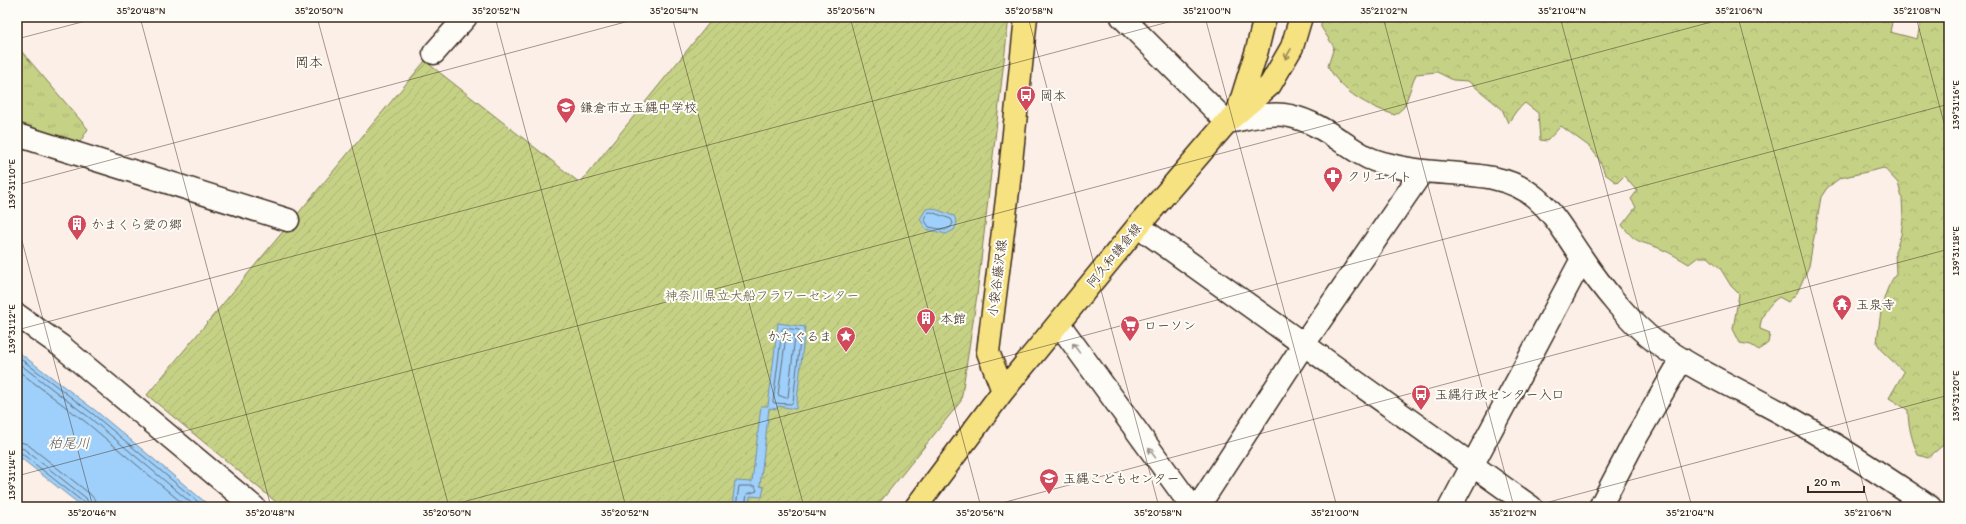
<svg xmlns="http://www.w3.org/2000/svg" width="1966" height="524" viewBox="0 0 1966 524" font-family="Itim,'Klee One',sans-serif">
<defs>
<pattern id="forest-crowns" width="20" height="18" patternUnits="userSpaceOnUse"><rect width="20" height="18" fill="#c5d185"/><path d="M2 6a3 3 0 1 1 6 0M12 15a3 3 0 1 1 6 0" fill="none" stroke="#aab472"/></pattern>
<pattern id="park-tufts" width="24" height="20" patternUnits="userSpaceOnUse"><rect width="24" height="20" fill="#c5d185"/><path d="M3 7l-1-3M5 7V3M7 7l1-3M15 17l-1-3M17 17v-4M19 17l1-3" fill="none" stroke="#aab472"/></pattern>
<pattern id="garden-furrows" width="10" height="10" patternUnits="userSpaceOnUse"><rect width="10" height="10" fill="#c5d185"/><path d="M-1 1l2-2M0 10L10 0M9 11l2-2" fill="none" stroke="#aab472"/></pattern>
</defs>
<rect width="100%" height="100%" fill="#fbefe8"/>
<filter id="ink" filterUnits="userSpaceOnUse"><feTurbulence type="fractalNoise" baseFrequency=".025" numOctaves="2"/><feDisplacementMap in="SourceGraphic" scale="8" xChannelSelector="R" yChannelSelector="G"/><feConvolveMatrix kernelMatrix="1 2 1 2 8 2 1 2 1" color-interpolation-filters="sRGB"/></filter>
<g filter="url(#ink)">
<path fill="url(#forest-crowns)" stroke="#807e52" d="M1321,17H1893L1890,32L1917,39L1922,17H1949V440L1928,458L1918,455C1912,440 1908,426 1908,410L1889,398L1904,372L1883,352L1877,343C1880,319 1881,294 1896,274L1895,252L1901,235L1903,218L1902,198L1898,183L1884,168L1840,178L1827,188L1821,197L1809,266L1797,293L1788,302L1779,297C1769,304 1760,316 1760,329L1770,333L1768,343L1759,350L1751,345L1740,343L1733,329L1739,294L1731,286L1720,268L1708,257H1698L1689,264C1680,259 1671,253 1661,249C1640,240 1638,246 1622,225L1636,207L1631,199L1637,191L1624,176L1617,183L1605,174L1599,159L1590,147L1561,126L1547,141L1540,140L1538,113L1525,103L1517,110L1508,123L1502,109L1468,81L1453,80L1437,72L1416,74L1404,107L1395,115C1368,106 1342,93 1328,66L1334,47L1321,27Z"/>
<path fill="url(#park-tufts)" stroke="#807e52" d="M17,46L88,129L80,142L17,124Z"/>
<path fill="url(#garden-furrows)" stroke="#807e52" d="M714,17H1009L977,295L961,401L876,507H282L147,395L425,61L580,183Z"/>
<path fill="#9ed0fb" stroke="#768ea3" d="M932,208L954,216L957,223L954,230L946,234L926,229L920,219L926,209Z
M778,323L805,327L796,409L778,406L777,409L769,408L760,486L764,487L762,497L750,496L749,507H732L735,481L752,482L761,406H768Z
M17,351L96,411L211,507H83L17,455Z"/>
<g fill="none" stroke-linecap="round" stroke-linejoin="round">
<path stroke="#636c76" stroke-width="1" d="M931,212L951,219L953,223L951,227L945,230L929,227L924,219L927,213Z
M784,328L799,330L801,332L793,402L791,404L774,403L773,402L782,330Z
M788,334L795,336L788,397L786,398L778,395L786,336Z
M17,356L93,414L204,507
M17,362L90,418L196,507
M17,370L87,423L187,507
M17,441L27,444L90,494L95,500L96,507
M17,447L24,449L86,498L90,507
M17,452L21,453L83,502L85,507
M736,507L739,486H755L757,491L747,494L745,507"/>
<defs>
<path id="minor" d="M1122,17L1227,122C1246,119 1271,111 1290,116C1318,122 1339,141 1363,155C1371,160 1382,163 1391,165C1436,179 1499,165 1536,198C1556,215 1567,237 1582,258C1600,285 1631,324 1657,343C1696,371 1742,391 1785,415C1835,443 1882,475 1930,507
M434,53L466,17
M17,135L288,220
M1138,226L1531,507
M17,315L61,346L254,507
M1059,324L1192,507
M1198,507L1304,344L1422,172
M1450,507L1582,259
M1600,507L1637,436L1682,359"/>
<path id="major" d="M1238,111L1257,50L1265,17
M1003,391L988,352L1008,191L1026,17
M916,507L1003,391L1138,226L1227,122L1270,85L1292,47L1301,17"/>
</defs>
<use href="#minor" stroke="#3b2a1e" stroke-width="25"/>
<use href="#major" stroke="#3b2a1e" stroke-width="25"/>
<use href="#minor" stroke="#fdfcf7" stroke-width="22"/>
<use href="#major" stroke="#f7e281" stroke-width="22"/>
</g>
<defs><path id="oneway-shaft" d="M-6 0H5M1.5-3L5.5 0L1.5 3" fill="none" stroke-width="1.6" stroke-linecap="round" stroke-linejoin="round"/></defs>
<use stroke="#998650" href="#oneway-shaft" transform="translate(1288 54) rotate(120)"/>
<g stroke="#9c938a">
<use href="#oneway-shaft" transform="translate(1076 348) rotate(-126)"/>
<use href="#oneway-shaft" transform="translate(1152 453) rotate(-126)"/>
</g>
</g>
<path fill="none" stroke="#3b2a1e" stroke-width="1" stroke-opacity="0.45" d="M140,17L271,507M317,17L449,507M495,17L626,507M672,17L804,507M850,17L981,507M1028,17L1159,507M1205,17L1337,507M1383,17L1514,507M1560,17L1692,507M1738,17L1869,507M1916,17L1949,142M17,39L101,17M17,185L644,17M17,222L93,507M17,330L1187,17M17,476L1730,17M444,507L1949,104M987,507L1949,249M1530,507L1949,395"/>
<defs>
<symbol id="bus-pin" viewBox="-11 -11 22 30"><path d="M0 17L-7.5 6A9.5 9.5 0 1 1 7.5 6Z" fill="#d1495b" stroke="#fdfcf7"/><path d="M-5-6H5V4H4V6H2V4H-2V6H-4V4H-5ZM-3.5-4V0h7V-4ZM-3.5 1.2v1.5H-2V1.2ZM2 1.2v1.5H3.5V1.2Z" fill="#fff"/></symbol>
<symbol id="school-pin" viewBox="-11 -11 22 30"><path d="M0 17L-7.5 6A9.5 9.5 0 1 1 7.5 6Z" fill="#d1495b" stroke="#fdfcf7"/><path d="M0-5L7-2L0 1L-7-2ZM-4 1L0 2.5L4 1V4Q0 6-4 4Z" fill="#fff"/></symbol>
<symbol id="pharmacy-pin" viewBox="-11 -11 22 30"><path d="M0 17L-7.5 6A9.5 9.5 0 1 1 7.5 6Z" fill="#d1495b" stroke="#fdfcf7"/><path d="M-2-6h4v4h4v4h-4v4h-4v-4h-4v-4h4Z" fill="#fff"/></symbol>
<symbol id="building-pin" viewBox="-11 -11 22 30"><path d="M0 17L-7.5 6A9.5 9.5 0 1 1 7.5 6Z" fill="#d1495b" stroke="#fdfcf7"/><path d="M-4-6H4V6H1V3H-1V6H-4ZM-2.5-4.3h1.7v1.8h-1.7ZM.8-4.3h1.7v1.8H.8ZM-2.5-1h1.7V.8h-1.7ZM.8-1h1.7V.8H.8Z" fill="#fff"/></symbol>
<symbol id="temple-pin" viewBox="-11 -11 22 30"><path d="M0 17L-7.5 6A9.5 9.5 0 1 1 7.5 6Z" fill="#d1495b" stroke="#fdfcf7"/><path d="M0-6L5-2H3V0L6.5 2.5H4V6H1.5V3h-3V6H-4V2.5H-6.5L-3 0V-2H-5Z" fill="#fff"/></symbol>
<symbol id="supermarket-pin" viewBox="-11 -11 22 30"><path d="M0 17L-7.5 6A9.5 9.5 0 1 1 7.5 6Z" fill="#d1495b" stroke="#fdfcf7"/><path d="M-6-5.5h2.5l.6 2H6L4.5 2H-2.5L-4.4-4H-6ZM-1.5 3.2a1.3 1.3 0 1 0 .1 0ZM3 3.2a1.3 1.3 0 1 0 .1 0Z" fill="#fff"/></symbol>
<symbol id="sight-pin" viewBox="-11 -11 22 30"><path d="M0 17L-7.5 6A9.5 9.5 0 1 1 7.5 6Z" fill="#d1495b" stroke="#fdfcf7"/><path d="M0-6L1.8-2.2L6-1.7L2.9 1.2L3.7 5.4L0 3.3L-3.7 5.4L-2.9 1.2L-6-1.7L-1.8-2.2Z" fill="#fff"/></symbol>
</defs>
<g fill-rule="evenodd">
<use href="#bus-pin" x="1015" y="84" width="22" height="30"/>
<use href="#school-pin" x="555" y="96" width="22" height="30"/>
<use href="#pharmacy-pin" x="1322" y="165" width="22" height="30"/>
<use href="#building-pin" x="66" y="213" width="22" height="30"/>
<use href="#temple-pin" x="1831" y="293" width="22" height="30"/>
<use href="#building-pin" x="915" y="307" width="22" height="30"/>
<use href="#supermarket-pin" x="1119" y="314" width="22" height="30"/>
<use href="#sight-pin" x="835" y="325" width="22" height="30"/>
<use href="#bus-pin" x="1410" y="383" width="22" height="30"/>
<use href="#school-pin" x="1038" y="467" width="22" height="30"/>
</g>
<g text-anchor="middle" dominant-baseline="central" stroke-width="4" stroke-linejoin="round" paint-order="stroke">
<g font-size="13" fill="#3b2a1e" stroke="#fdfcf7" text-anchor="start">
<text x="1040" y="95">岡本</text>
<text x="580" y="107">鎌倉市立玉縄中学校</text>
<text x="1347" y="176">クリエイト</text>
<text x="91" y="224">かまくら愛の郷</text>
<text x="1856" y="304">玉泉寺</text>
<text x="940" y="318">本館</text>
<text x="1144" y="325">ローソン</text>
<text x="832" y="336" text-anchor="end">かたぐるま</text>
<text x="1435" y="394">玉縄行政センター入口</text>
<text x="1063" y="478">玉縄こどもセンター</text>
</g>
<g font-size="13" fill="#3b2a1e" stroke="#fdfcf7">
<text transform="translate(1114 255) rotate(-51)">阿久和鎌倉線</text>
<text transform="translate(997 278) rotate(-83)">小袋谷藤沢線</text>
</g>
<g font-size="13" fill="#645c3d" stroke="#fdfcf7">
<text x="762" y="295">神奈川県立大船フラワーセンター</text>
</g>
<g font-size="14" fill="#3b2a1e" stroke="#fdfcf7">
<text x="309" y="62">岡本</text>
</g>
<g font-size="14" font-style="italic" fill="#595c60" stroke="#fdfcf7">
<text x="69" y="443">柏尾川</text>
</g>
</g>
<rect width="1966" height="524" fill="none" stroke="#fdfcf7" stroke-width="44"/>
<path d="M1808 486v6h56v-6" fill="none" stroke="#3b2a1e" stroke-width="2"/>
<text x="1814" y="486" font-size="12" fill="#3b2a1e" stroke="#fdfcf7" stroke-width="3" paint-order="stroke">20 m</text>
<rect x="22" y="22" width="1922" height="480" fill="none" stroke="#3b2a1e" stroke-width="1.5"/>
<g font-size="10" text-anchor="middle" fill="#3b2a1e">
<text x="141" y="14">35°20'48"N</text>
<text x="319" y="14">35°20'50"N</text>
<text x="496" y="14">35°20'52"N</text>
<text x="674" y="14">35°20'54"N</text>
<text x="851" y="14">35°20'56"N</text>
<text x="1029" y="14">35°20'58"N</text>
<text x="1207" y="14">35°21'00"N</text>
<text x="1384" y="14">35°21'02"N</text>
<text x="1562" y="14">35°21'04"N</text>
<text x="1739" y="14">35°21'06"N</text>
<text x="1917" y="14">35°21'08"N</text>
<text transform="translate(1955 105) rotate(-90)" y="4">139°31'16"E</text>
<text transform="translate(11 184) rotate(-90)" y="4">139°31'10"E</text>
<text transform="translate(1955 251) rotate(-90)" y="4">139°31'18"E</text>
<text transform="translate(11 329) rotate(-90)" y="4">139°31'12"E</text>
<text transform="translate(1955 396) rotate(-90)" y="4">139°31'20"E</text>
<text transform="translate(11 475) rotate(-90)" y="4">139°31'14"E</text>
<text x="92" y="516">35°20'46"N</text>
<text x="270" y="516">35°20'48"N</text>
<text x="447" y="516">35°20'50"N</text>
<text x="625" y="516">35°20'52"N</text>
<text x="802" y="516">35°20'54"N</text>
<text x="980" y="516">35°20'56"N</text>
<text x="1158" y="516">35°20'58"N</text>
<text x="1335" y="516">35°21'00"N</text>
<text x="1513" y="516">35°21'02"N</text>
<text x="1690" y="516">35°21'04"N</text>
<text x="1868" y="516">35°21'06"N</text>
</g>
</svg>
